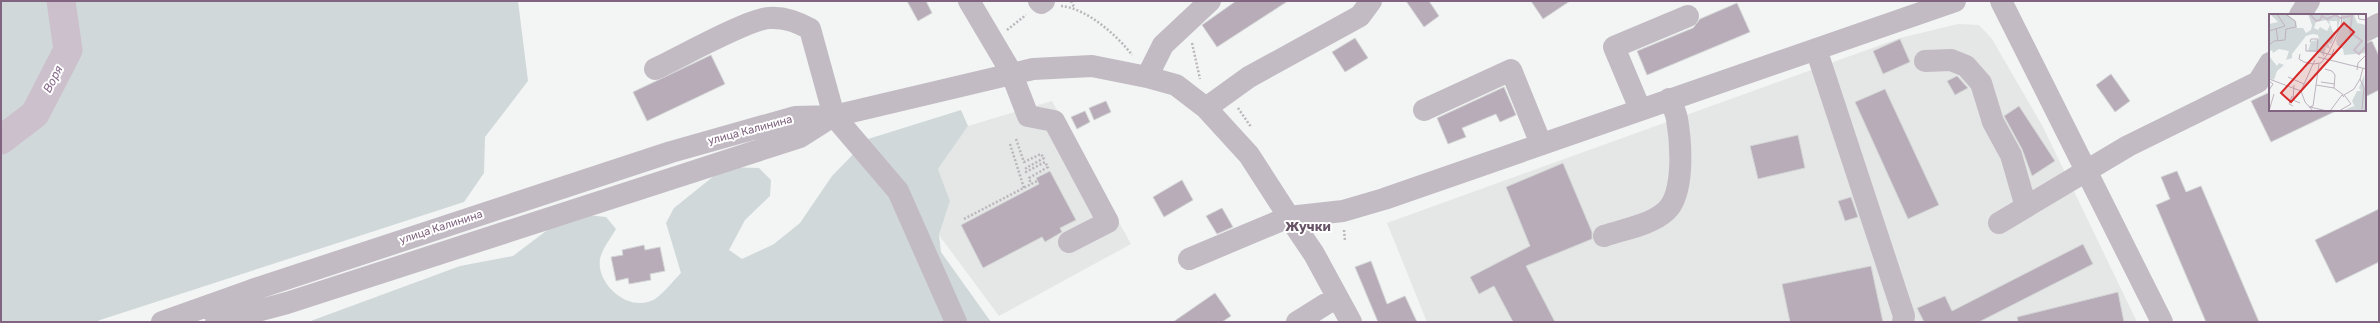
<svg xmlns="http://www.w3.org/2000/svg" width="2380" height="323" viewBox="0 0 2380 323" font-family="Rubik,sans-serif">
<rect width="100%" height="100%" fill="#f2f5f4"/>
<path fill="#e5e6e6" d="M1958,24L1979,25L1992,39L2043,127L2137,322H1427L1387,223L1900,38Z
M1052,101L1131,244L999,316L939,235L950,201L938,169L968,126Z"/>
<path fill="#d1d8da" d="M1,1H518L528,81L485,137L484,173L464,202L94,322H1Z
M961,110L968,126L938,169L950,201L939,235L941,252L991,322H308L460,266L513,256L554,225L587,215L606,217L616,229C611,238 602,249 600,259C596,285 630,314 655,299C664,293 673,281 681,273L666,223L674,208L725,167L759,168L771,180L770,196L745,220L729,250L742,259L774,244L800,223L832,176L868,139Z"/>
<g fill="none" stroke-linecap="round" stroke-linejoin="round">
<path stroke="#ccc0cd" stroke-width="29" d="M1,140L35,114L68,50L61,1"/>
</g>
<path fill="#b7acb8" stroke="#d4d6d6" d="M907,1H926L932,13L918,21Z
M1236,1H1288L1217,47L1202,25Z
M1406,1H1429L1439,16L1424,27Z
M1531,1H1570L1543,19Z
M1737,3L1750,32L1647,75L1637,51L1693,28L1700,19Z
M1355,38L1368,58L1345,72L1332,52Z
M1900,39L1910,62L1883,74L1873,51Z
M2372,41L2379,56V90L2365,97V43Z
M711,55L725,84L647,121L633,92Z
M2111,74L2130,101L2115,112L2096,85Z
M1957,76L1968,88L1955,95L1947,81Z
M1504,87L1516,115L1500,122L1496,114L1462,128L1466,137L1448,144L1437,118Z
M1885,89L1939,205L1908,219L1855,102Z
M2270,92V110H2338L2271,142L2251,101Z
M1106,101L1111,112L1094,120L1089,108Z
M2019,106L2055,161L2032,176L2022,149L2004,116Z
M1085,111L1090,122L1077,129L1071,117Z
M1798,135L1805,168L1758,179L1750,146Z
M1563,163L1592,232V239L1526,266L1555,322H1513L1494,286L1479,294L1470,277L1530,246L1506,187Z
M1050,171L1076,220L1060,228L1062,232L1045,242L1042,237L983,268L961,225L1039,184L1036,178Z
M2177,171L2186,192L2201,186L2259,322H2206L2156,205L2170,199L2161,177Z
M1182,180L1193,200L1164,217L1153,197Z
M1851,197L1858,217L1845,221L1838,201Z
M1222,208L1233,227L1217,234L1206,216Z
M2379,209V262L2336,283L2315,240Z
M2083,244L2093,264L1979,322H1924L1917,308L1945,296L1952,311Z
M644,245L645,250L660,247L665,271L650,274L651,280L629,284L628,278L616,281L611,257L623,255L622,250Z
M1371,261L1387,304L1405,296L1417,322H1378L1355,267Z
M1871,266L1883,322H1790L1782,284Z
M2118,292L2124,322H2018L2017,317Z
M1215,293L1231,316L1222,322H1173Z"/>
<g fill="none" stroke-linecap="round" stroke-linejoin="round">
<path stroke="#bbb6bb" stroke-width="2.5" stroke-dasharray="2 2" stroke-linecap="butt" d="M1071,1L1074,7
M1061,6C1086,8 1117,35 1132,55
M1007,30L1026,15
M1192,43L1200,79
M1238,108L1251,127
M1016,139L1024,162L1041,154L1044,158L1026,168V172L1045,162L1048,167L1029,178L1031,184
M1010,144L1024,188
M964,219L1037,181
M1344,230L1345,241"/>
<path stroke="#c3bbc3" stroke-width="22" d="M969,1L1011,72L1028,116L1054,121L1108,222L1069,242
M1039,1L1041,3L1044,1
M2001,1L2162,322
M2300,15L2309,1
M2365,31L2379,24
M1816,49L1904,316L1903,322
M1925,61L1951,60L1966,66L1981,83L1993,122L2011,155L2026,207
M655,69C679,58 748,19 769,18C785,17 797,22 810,29L834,116L898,191L956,322
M1147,77L1163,45L1210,1
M1206,108L1249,77L1360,16L1371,1
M1640,109L1614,47L1688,16
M1424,110L1511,70L1541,144
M1999,223L2128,146L2258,82L2270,63
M1604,236C1624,229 1651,225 1666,211C1685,194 1681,142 1677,119C1676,112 1672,105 1669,99
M1189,259L1289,217L1314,254L1351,322
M162,322L252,290L671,152L795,117L834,116L1033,69L1092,66L1147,77L1176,85L1206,108L1249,155L1289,217L1343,211L1384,199L1955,1
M216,322L287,303L800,137L833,116
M1297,322L1337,297"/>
</g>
<g text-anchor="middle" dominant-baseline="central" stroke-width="4" stroke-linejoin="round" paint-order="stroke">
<g font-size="11" fill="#816580" stroke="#fff">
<text transform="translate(750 130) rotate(-15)">улица Калинина</text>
<text transform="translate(441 227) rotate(-18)">улица Калинина</text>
</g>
<g font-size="12" font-style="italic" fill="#886b8c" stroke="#fff">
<text transform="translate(53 79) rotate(-63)">Воря</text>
</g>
<g font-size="13" font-weight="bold" fill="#675366" stroke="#fff">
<text x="1308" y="226">Жучки</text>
</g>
</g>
<g transform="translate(2269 14)">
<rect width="97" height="97" fill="#f2f5f4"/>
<path d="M1,0H18L27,7L28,14H34L37,19L42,16L43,11L39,0H61L62,4L67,0L72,3L68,16V7H60L64,18L68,17L62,30L59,29L61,35L57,33L55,43L52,39L39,37L42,27L50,26L49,21L44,20L37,22L23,40V44L17,46L20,37L10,35L4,39L3,36L0,38V10L9,8ZM57,6L61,11L58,17L51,13L49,16L45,14L47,8ZM74,0H85L88,9L97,11V39L75,41L74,35L68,31L67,26L73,11ZM0,42L8,52L10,49L15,51L8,57L5,66L0,64ZM95,61L97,97H73L85,92L87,95L83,87L88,77H92L90,74Z" fill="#d1d8da" fill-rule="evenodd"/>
<path fill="none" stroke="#ccc0cd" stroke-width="2" d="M41,0L47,7L51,6L53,2L58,5L66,1L71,4L83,2L81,18L93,27L85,36L90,40L97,32"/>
<path fill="none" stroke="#beb2bf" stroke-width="1" d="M89,0L90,5L97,6M7,14L9,27M0,17L16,12L8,0M41,28L42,25H49L48,36L55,39L63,41L65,35M37,30V37H49M0,31L5,27L16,26L17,15L27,13L26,7L16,0M31,40L30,45L35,48L44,50L46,46M49,43L97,55M56,55L63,57L66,61L65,74M88,56L89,49L96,42M19,63L35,70M0,65L32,77L44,50L52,49L60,38L72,12L73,0M0,67L4,70L0,76M52,68L66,70M25,71L24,86L31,89M47,71L65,74L76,82L82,90L70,97M32,77L36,88L44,97M75,81L85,75L91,65M23,82L20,90L24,92M40,93L44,92L50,50M41,93L58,97M93,95L95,74L91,65L94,54M0,97L5,80M61,97L73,81L75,83"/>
<path fill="#d62828" fill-opacity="0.15" stroke="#d62828" stroke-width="2" d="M75,9L85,18L22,88L12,79Z"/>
<rect width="97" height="97" fill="none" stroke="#816580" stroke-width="2"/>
</g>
<rect width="2380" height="323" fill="none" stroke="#816580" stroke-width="4"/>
</svg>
